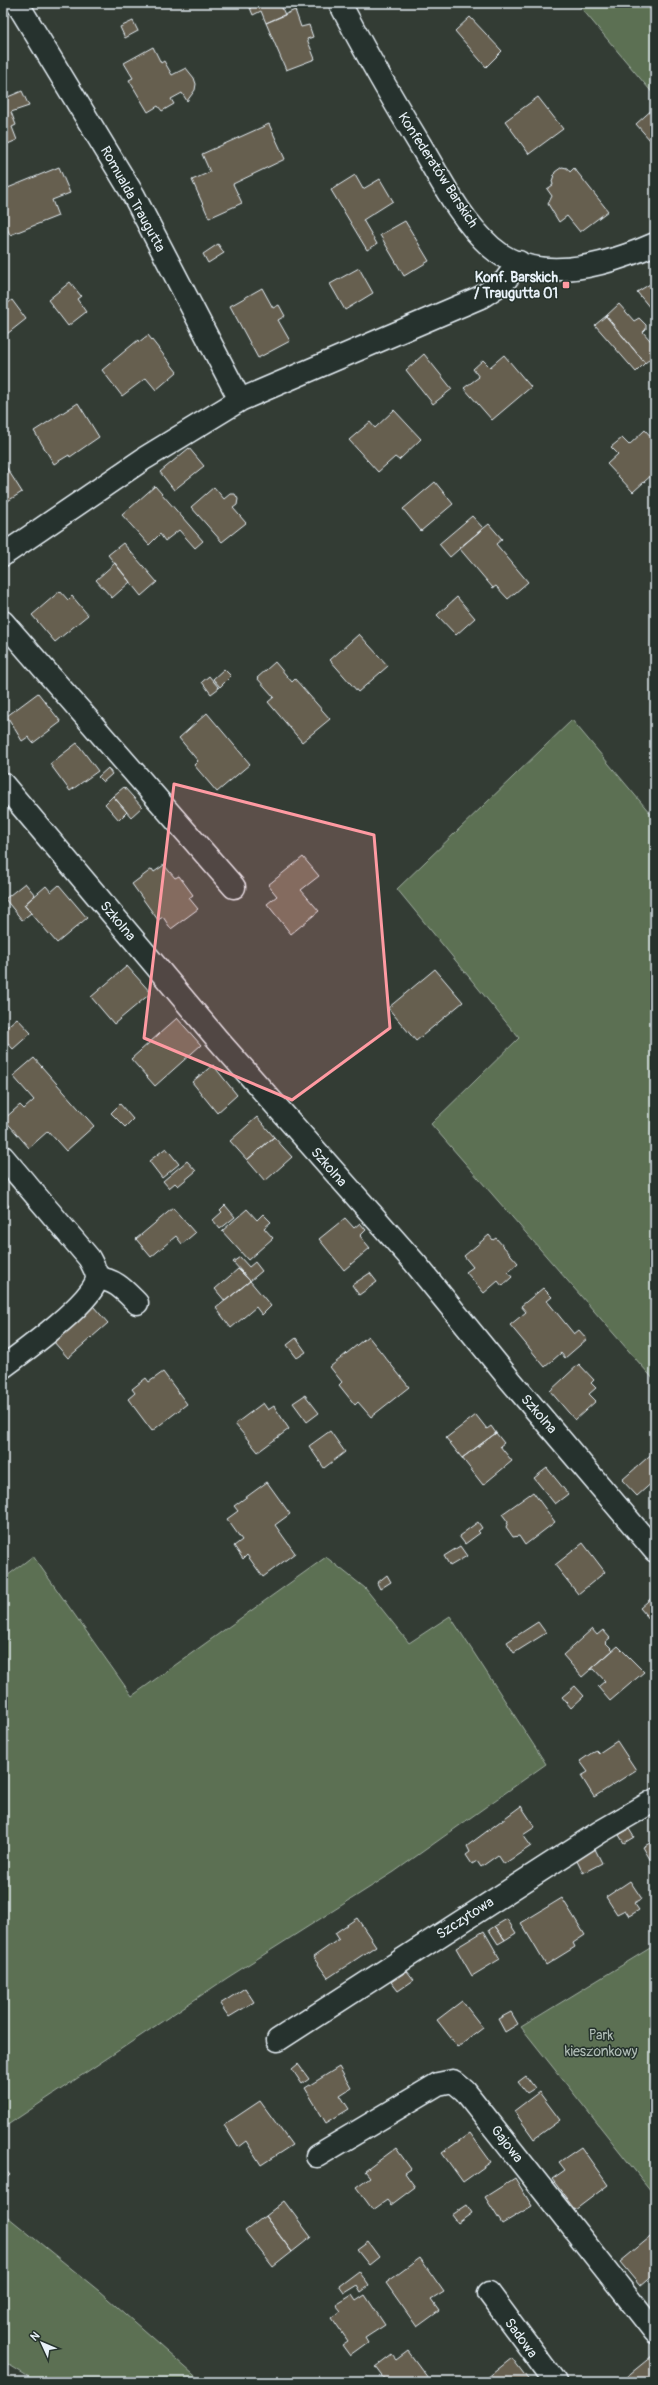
<svg xmlns="http://www.w3.org/2000/svg" width="658" height="2385" viewBox="0 0 658 2385" font-family="Pangolin,sans-serif">
<rect width="100%" height="100%" fill="#333c34"/>
<filter id="ink" filterUnits="userSpaceOnUse"><feTurbulence type="fractalNoise" baseFrequency=".025" numOctaves="2"/><feDisplacementMap in="SourceGraphic" scale="8" xChannelSelector="R" yChannelSelector="G"/><feConvolveMatrix kernelMatrix="1 2 1 2 8 2 1 2 1" color-interpolation-filters="sRGB"/></filter>
<g filter="url(#ink)">
<path fill="#5c6f52" stroke="#a2b0a5" d="M577,3H655V96Z
M572,720L655,819V1381L431,1124L519,1038L397,889Z
M33,1556L132,1696L326,1557L365,1588L409,1643L450,1616L546,1764L394,1872L227,1978L3,2128V1579Z
M655,1945V2196L521,2027Z
M3,2213L99,2291L202,2382H37L3,2361Z"/>
<path fill="#665f4f" stroke="#e8f1f8" d="M248,3H280L285,15L266,23L261,11L253,15Z
M295,10L301,27L309,25L313,37L307,39L315,59L286,70L266,23Z
M470,17L502,51L486,67L455,31Z
M133,21L138,31L125,38L120,27Z
M153,47L161,63L164,61L172,75L186,68L194,78L196,84L195,90L187,101L182,93L171,99L174,104L162,111L158,106L148,112L129,80L133,78L124,63Z
M22,91L29,106L11,112L16,125L12,127L17,140L3,146V99Z
M538,97L563,129L529,154L505,121Z
M655,107V136L650,140L636,124Z
M269,124L285,159L233,184L242,203L209,218L192,180L210,172L202,154Z
M59,167L70,193L52,200L58,216L10,235L3,218V190Z
M562,167L567,168L570,172L574,168L608,211L580,232L567,216L559,222L548,204L552,196L547,189L553,185L552,181L555,172Z
M355,175L363,189L380,179L393,201L363,220L377,244L367,250L331,190Z
M405,221L429,261L404,276L380,235Z
M218,244L224,253L208,263L203,254Z
M359,268L373,293L345,310L330,284Z
M655,281V314L637,292Z
M70,282L81,296L77,299L86,312L68,326L48,300Z
M262,288L273,308L279,305L285,316L278,320L290,341L258,358L230,306Z
M12,300L26,319L7,334L3,328V307Z
M619,304L634,321L639,318L646,325V329L643,332L655,346V355L645,363L606,316Z
M606,316L645,363L636,372L595,325Z
M148,335L177,372L156,390L146,378L122,396L102,370L138,340L139,342Z
M424,354L452,389L433,404L406,370Z
M504,355L531,387L492,420L464,388L479,377L473,369L483,360L490,367Z
M78,403L99,437L70,457L69,455L54,464L34,431Z
M394,410L421,439L399,460L395,457L378,472L349,440L370,422L375,428Z
M645,430L655,441V472L633,492L607,464L618,454L611,447L622,438L629,445Z
M189,448L204,466L174,490L160,472Z
M3,462L22,492L3,504Z
M435,482L453,504L421,531L403,509Z
M155,486L203,541L195,548L179,530L165,541L160,534L149,545L122,515Z
M214,487L224,499L230,494H235L238,499L237,505L233,508L246,523L222,542L191,507Z
M472,516L483,528L450,557L439,544Z
M489,524L502,539L496,544L528,582L508,599L496,586L493,588L459,548Z
M123,543L157,582L141,596L108,555Z
M115,563L130,582L112,598L96,580Z
M60,591L68,600L72,596L88,615L55,642L32,615Z
M457,597L475,618L456,635L437,615Z
M359,634L388,666L358,692L330,660Z
M275,662L292,682L295,679L330,719L302,742L268,702L274,697L257,678Z
M224,669L231,676L220,687L213,679Z
M209,676L219,688L211,694L202,682Z
M38,693L61,722L33,743L28,737L22,741L7,716Z
M207,713L250,764L217,792L194,765L198,761L179,738Z
M77,743L98,771L70,791L50,764Z
M108,768L112,774L103,782L98,777Z
M124,787L142,807L131,817L113,796Z
M113,796L127,812L119,820L105,804Z
M303,857L319,876L301,890L319,911L291,934L267,904L277,896L268,885Z
M164,865L175,878L179,876L193,895L189,898L198,909L171,929L163,917L158,920L132,884L152,869L154,872Z
M25,883L35,895L24,905L31,913L22,920L5,899Z
M59,885L87,918L57,943L24,905L46,886L51,892Z
M127,966L151,993L114,1024L91,997Z
M435,969L463,1002L416,1041L388,1008Z
M17,1018L31,1033L13,1049L3,1038V1030Z
M177,1018L201,1045L155,1086L131,1059Z
M34,1058L94,1126L66,1151L48,1131L29,1148L4,1119L20,1105L24,1109L34,1100L13,1076Z
M213,1065L237,1095L217,1113L192,1082Z
M120,1104L133,1119L125,1127L111,1113Z
M257,1117L274,1137L247,1160L230,1141Z
M274,1137L292,1157L265,1181L247,1160Z
M166,1148L179,1164L162,1178L149,1161Z
M187,1161L196,1171L178,1186L175,1183L169,1188L163,1181Z
M3,1199L9,1206L3,1211Z
M225,1205L235,1217L220,1229L213,1220L222,1212L220,1210Z
M173,1208L195,1233L182,1244L176,1236L151,1257L136,1239Z
M247,1209L257,1220L263,1214L271,1222L264,1228L273,1238L248,1260L222,1231Z
M345,1218L354,1228L360,1223L366,1230L360,1236L370,1248L344,1270L319,1239Z
M489,1235L493,1240L496,1238L518,1263L508,1272L512,1277L502,1286L498,1281L484,1293L466,1272L473,1267L464,1256Z
M240,1257L249,1267L255,1262L262,1271L250,1281L233,1262Z
M238,1269L250,1281L225,1301L215,1289Z
M370,1273L377,1282L359,1295L352,1285Z
M250,1281L271,1306L262,1315L256,1307L231,1328L216,1308Z
M543,1288L552,1297L547,1301L574,1334L579,1330L587,1339L565,1358L561,1353L545,1367L510,1325L526,1312L521,1306Z
M93,1306L108,1323L68,1358L53,1341Z
M368,1336L409,1387L371,1417L358,1402L355,1405L339,1385L342,1382L330,1367Z
M296,1338L306,1352L297,1358L287,1345Z
M579,1364L594,1380L591,1383L596,1388L589,1394L596,1401L575,1420L550,1391Z
M163,1372L187,1404L152,1431L128,1399L135,1393L132,1389L146,1378L149,1382Z
M305,1395L319,1413L307,1422L293,1403Z
M263,1403L268,1410L274,1406L289,1429L258,1452L235,1424Z
M476,1415L487,1429L491,1426L496,1433L462,1458L446,1438Z
M330,1431L345,1452L324,1468L309,1446Z
M496,1433L504,1443L500,1446L512,1461L483,1485L462,1458Z
M655,1451V1480L637,1496L622,1480Z
M547,1468L568,1494L555,1504L534,1478Z
M267,1482L290,1514L275,1525L295,1553L263,1577L247,1555L243,1559L234,1546L242,1540L227,1519L238,1511L234,1506Z
M533,1492L555,1522L525,1545L519,1536L513,1537L506,1527L508,1522L502,1514Z
M478,1522L482,1528L478,1531L480,1533L465,1544L459,1536Z
M583,1543L605,1572L578,1594L555,1565Z
M460,1546L467,1556L450,1566L444,1556Z
M387,1575L391,1582L380,1589L377,1583Z
M655,1595V1618L651,1621L640,1608Z
M538,1622L546,1633L514,1653L507,1642Z
M592,1629L597,1635L603,1630L610,1638L605,1642L613,1650L582,1677L563,1655Z
M618,1646L644,1672L610,1701L598,1687L605,1681L594,1669L590,1670Z
M575,1686L584,1696L571,1708L562,1697Z
M617,1741L636,1770L594,1797L581,1776L588,1772L580,1761L596,1750L599,1753Z
M521,1806L535,1827L523,1835L531,1846L504,1864L498,1855L481,1867L477,1861L472,1864L466,1855L470,1852L467,1846Z
M629,1829L634,1837L624,1843L619,1835Z
M655,1840V1868L643,1847Z
M595,1849L602,1863L583,1873L576,1859Z
M630,1881L642,1899L634,1903L639,1910L629,1916L625,1910L617,1914L606,1897Z
M562,1898L585,1935L573,1943L575,1947L546,1965L521,1923Z
M357,1918L376,1946L328,1978L313,1957L339,1939L335,1933Z
M507,1919L516,1933L505,1940L495,1926Z
M495,1926L505,1940L498,1944L489,1930Z
M484,1931L500,1959L472,1976L456,1948Z
M407,1971L414,1980L398,1991L391,1982Z
M245,1988L254,2002L229,2017L220,2004Z
M462,2001L483,2028L458,2047L437,2020Z
M511,2012L518,2024L505,2032L498,2019Z
M298,2064L309,2079L302,2084L292,2069Z
M339,2067L351,2088L340,2095L349,2109L326,2123L305,2088Z
M526,2076L535,2088L527,2093L518,2082Z
M539,2092L560,2120L534,2139L514,2111Z
M260,2101L292,2145L261,2165L246,2141L238,2147L224,2125Z
M470,2133L491,2162L463,2182L442,2153Z
M581,2147L608,2185L575,2210L552,2179L565,2170L559,2162Z
M396,2148L411,2169L405,2173L415,2187L391,2205L387,2200L373,2210L356,2187L370,2177L365,2171Z
M3,2167L10,2175L3,2181Z
M515,2178L532,2206L502,2224L485,2197Z
M284,2201L311,2237L292,2252L265,2216Z
M467,2205L472,2213L458,2223L452,2215Z
M265,2216L292,2252L273,2267L245,2231Z
M655,2233V2273L640,2286L620,2262Z
M368,2242L379,2257L369,2265L357,2250Z
M420,2258L444,2292L431,2300L439,2311L417,2327L386,2283Z
M359,2271L369,2286L361,2292L357,2285L344,2293L339,2286Z
M352,2295L356,2301L365,2295L385,2325L365,2338L368,2343L350,2356L342,2345L348,2341L332,2318L341,2311L336,2305Z
M408,2351L431,2382H382L385,2379L376,2367L392,2355L396,2360Z
M652,2356L655,2360V2382H620Z
M512,2358L530,2382H482Z"/>
<g fill="none" stroke-linecap="round" stroke-linejoin="round">
<defs>
<path id="minor" d="M17,3L134,196L240,400
M340,3C365,53 393,100 422,148C442,182 461,220 491,247C536,287 607,265 655,244
M3,555L145,458L240,400L481,297L504,282L519,262
M3,622L234,887
M3,784L218,1040L415,1263L511,1381L655,1551
M3,1157L89,1258C92,1264 97,1272 97,1278C95,1300 22,1353 3,1367
M97,1278C116,1280 124,1290 137,1303
M278,2040L600,1832L655,1800
M317,2156L438,2084L453,2081L465,2091L655,2332
M489,2293L555,2382"/>
</defs>
<use href="#minor" stroke="#e8f1f8" stroke-width="25"/>
<use href="#minor" stroke="#26332d" stroke-width="22"/>
</g>
</g>
<path fill="#ff9aa2" fill-opacity="0.2" stroke="#ff9aa2" stroke-width="3" stroke-linejoin="round" d="M174,784L374,835L390,1028L292,1100L144,1038Z"/>
<rect fill="#ff9aa2" stroke="#26332d" stroke-width="1.5" x="562" y="281" width="8" height="8" rx="2"/>
<g text-anchor="middle" dominant-baseline="central" stroke-width="3" stroke-linejoin="round" paint-order="stroke">
<g font-size="14" fill="#e8f1f8" stroke="#26332d">
<text transform="translate(438 170) rotate(57)">Konfederatów Barskich</text>
<text transform="translate(133 199) rotate(61)">Romualda Traugutta</text>
<text transform="translate(118 921) rotate(50)">Szkolna</text>
<text transform="translate(329 1167) rotate(49)">Szkolna</text>
<text transform="translate(539 1414) rotate(49)">Szkolna</text>
<text transform="translate(465 1918) rotate(-33)">Szczytowa</text>
<text transform="translate(507 2144) rotate(52)">Gajowa</text>
<text transform="translate(521 2338) rotate(54)">Sadowa</text>
</g>
<g font-size="14" font-weight="bold" fill="#e8f1f8" stroke="#26332d" text-anchor="end">
<text x="558" y="277">Konf. Barskich<tspan x="558" dy="16">/ Traugutta 01</tspan></text>
</g>
<g font-size="14" fill="#b0bdb6" stroke="#26332d">
<text x="601" y="2035">Park<tspan x="601" dy="16">kieszonkowy</tspan></text>
</g>
</g>
<rect width="658" height="2385" fill="none" stroke="#26332d" stroke-width="16"/>
<rect x="8" y="8" width="642" height="2369" fill="none" stroke="#e8f1f8" stroke-width="1.5" filter="url(#ink)"/>
<g transform="translate(42 2343) rotate(314)" stroke="#26332d" stroke-width="3" paint-order="stroke">
<path d="M0-3L7 15L0 10L-7 15Z" fill="#e8f1f8"/>
<text y="-6" font-size="11" font-weight="bold" text-anchor="middle" fill="#e8f1f8">N</text>
</g>
</svg>
